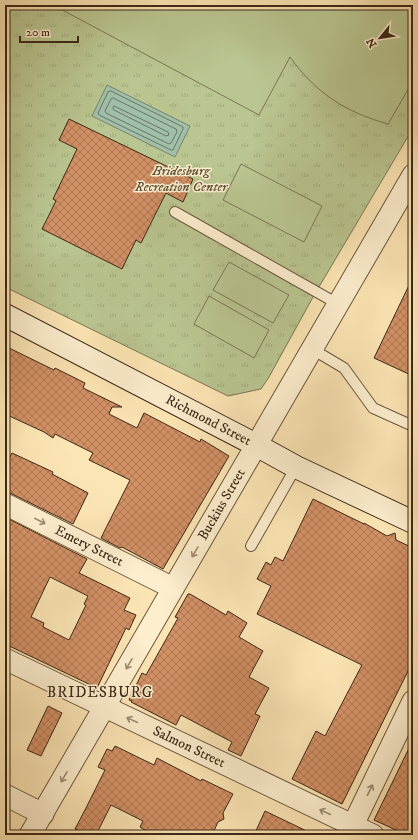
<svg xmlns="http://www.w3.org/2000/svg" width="418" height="840" viewBox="0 0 418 840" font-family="'IM FELL DW Pica',serif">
<defs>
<pattern id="grass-tufts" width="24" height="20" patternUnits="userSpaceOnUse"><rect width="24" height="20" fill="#bac691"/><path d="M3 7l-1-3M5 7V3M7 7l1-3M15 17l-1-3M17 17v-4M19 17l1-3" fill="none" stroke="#a1aa7c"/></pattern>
<pattern id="building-cross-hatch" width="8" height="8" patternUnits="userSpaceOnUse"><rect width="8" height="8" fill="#d29065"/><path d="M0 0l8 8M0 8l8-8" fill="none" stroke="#ac7652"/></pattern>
</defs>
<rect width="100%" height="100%" fill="#fce5b4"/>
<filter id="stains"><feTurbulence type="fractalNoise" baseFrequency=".005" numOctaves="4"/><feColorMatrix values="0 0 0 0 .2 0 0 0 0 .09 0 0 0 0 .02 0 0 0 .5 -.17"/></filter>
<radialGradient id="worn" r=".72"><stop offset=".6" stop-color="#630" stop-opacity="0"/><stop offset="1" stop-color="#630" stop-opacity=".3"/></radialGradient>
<path fill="url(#grass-tufts)" stroke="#7b7754" d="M5,5H413V128L313,297L269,377L261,389L228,396L5,287Z"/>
<path fill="#bac691" stroke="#7b7754" d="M53,5H413V81L388,124C345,112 316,93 290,57L259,115Z
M241,164L322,206L304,242L223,200Z
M229,262L289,295L273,323L213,290Z
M209,296L269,330L254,358L194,324Z"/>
<path fill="#a0bfa9" stroke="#78836f" d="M107,85L190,126L175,157L92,116Z"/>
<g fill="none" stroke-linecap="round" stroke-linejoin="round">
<path stroke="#6e7460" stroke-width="1" d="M111,91L183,127V129L173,150H171L99,115L98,113L108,92Z
M113,98L176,129L177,132L171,143L169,144L106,113L105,111L111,99Z
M114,106L168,132L169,135L166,136L114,110L113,108Z"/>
</g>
<path fill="url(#building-cross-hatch)" stroke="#3c2817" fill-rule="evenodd" d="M69,119L193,179L183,202L166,193L141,243L136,240L122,269L42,229L56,201L53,199L77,149L59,140Z
M413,277V376L374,358Z
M5,346L54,370L55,368L85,383L83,388L122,407H112L109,414L137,428L144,413L200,442L201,439L229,456L163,569L122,547L120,548L101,538L130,480L89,460L93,453L55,434L53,438L44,432L5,414Z
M12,453L53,472L52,474L88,493L73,524L10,493L5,492V454L10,457Z
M313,499L364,524V523L387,536L395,533L396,540L413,548V661L342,804L292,779L316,731L325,736L362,665L257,614L271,586L257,579L266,562L271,565L275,557L283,561Z
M5,517L87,559L79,573L130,598L124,610L136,615L129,630L126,628L97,688L5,644ZM50,577L88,596L84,604L86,605L69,640L43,627L44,623L31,617Z
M188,594H190L226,615L228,611L247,623L239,637L263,651L249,677L269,688L255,714L260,716L241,756L228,750L232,742L181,715L176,725L131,702L132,701L129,700L142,673L146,675L178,618L175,617Z
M48,706L62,713L41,756L27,750Z
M413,740V835H407L374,820Z
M115,746L154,765L157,758L201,781L202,779L233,794L223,813L224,819L218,822L212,835H154L140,827L143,821L111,805L96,835H87L75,829L85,810L105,770L98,767L107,749L112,751Z
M265,811L315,835H254Z"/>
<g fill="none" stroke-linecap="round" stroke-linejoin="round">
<defs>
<path id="lane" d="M175,212L338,304
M312,349L344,368L373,408L413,426
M251,546L296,467"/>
<g id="street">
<path id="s1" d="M5,504L173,588"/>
<path id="s2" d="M5,659L373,835"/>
<path d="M5,795L43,814"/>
<path d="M353,825L413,701"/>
<path id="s3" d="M30,835L413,175"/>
</g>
<g id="secondary">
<path id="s4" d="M5,315L256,445L296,467L413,522"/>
</g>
</defs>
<use href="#lane" stroke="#6c573e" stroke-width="12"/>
<use href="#street" stroke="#6c573e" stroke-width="23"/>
<use href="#secondary" stroke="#3c2817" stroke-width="24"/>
<use href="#lane" stroke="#fdeece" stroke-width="10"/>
<use href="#street" stroke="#fdeece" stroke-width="21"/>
<use href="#secondary" stroke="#fdeece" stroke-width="22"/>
</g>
<defs><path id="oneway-shaft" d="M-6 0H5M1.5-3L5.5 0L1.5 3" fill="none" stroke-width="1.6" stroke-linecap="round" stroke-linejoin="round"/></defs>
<g stroke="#9c8b72">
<use href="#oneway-shaft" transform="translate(40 521) rotate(27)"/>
<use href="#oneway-shaft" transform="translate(195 552) rotate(120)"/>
<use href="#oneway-shaft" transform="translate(129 664) rotate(120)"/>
<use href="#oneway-shaft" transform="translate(132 720) rotate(-155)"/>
<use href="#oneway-shaft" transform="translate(64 777) rotate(120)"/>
<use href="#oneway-shaft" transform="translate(370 790) rotate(-64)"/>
<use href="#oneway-shaft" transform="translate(325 812) rotate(-155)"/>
</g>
<g text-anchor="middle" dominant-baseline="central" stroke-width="3" stroke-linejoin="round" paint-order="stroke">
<g font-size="14" font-style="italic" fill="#5c5036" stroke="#fdeece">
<text x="181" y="171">Bridesburg<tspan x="181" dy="16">Recreation Center</tspan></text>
</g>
<g font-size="14" fill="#3c2817" stroke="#fdeece">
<text stroke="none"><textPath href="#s4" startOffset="229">Richmond Street</textPath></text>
<text stroke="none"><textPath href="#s3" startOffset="382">Buckius Street</textPath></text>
<text stroke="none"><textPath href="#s1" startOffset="94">Emery Street</textPath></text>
<text stroke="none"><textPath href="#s2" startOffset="204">Salmon Street</textPath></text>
</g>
<g font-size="15" letter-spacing="1" fill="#3c2817" stroke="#fdeece">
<text x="100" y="692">BRIDESBURG</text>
</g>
</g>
<rect width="418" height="840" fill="none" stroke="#fce5b4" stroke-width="20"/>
<rect x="6" y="6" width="406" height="828" fill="none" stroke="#3c2817" stroke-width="2"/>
<rect x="10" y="10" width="398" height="820" fill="none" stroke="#3c2817"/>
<g transform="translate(380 38) rotate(240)" stroke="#fdeece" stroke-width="3" paint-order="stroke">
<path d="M0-3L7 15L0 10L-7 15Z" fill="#3c2817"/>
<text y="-6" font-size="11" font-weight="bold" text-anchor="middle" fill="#3c2817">N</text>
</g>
<path d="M20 36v6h58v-6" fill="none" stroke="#3c2817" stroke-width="2"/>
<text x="26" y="36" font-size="12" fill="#3c2817" stroke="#fdeece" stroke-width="3" paint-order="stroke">20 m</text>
<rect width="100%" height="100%" filter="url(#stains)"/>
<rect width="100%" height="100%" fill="url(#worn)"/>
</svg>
